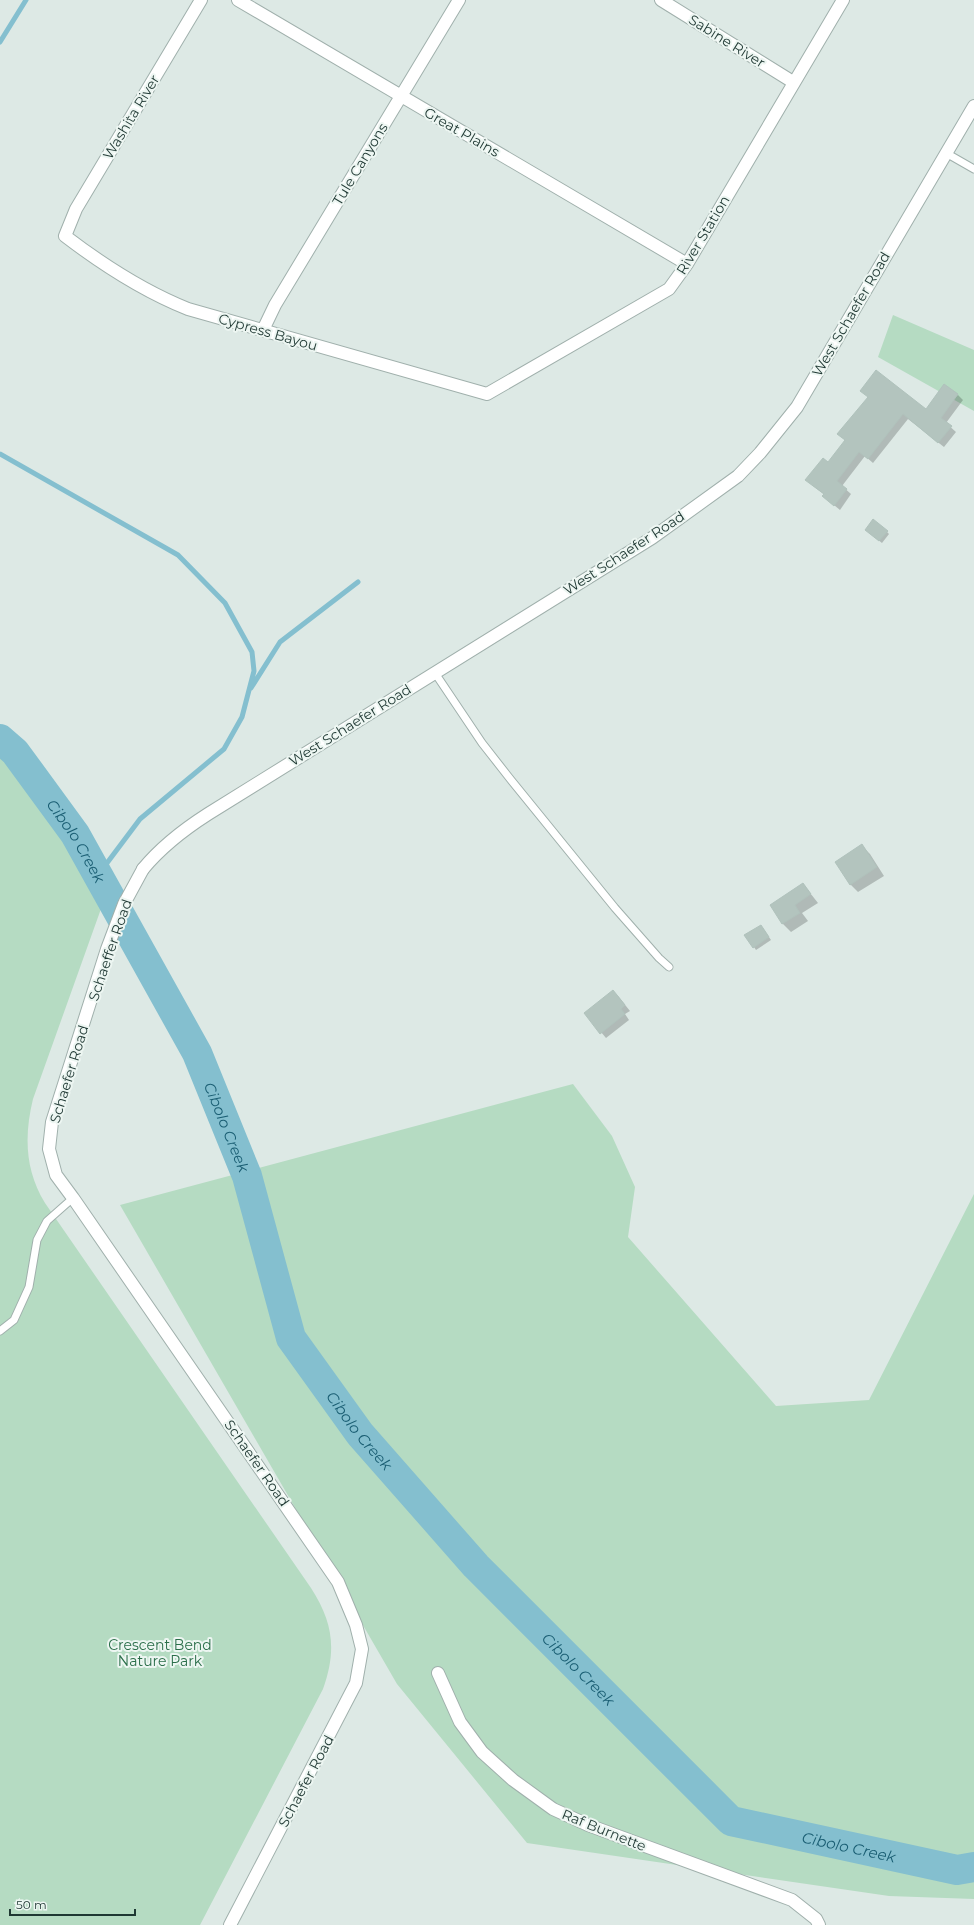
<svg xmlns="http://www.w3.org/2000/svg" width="974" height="1925" viewBox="0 0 974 1925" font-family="Montserrat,sans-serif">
<rect width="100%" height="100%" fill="#dde9e5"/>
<path fill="#b5dbc2" d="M893,315L974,350V411L878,357Z
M0,739L15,752L75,834L107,892L33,1099C24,1136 25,1170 45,1203L311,1588C333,1622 337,1650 323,1689L200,1925H0Z
M573,1084L612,1136L635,1187L628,1237L776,1406L869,1400L974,1194V1899L889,1896L527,1843L397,1684L120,1205Z"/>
<path fill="#0003" d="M958,395L963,400L946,423L956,432L944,447L908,419L873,463L865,456L842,486L851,494L840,510L823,496L825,495L812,485L846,441L839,434L869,397L927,410Z
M868,532H887L889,534L882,543Z
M862,846L870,854L884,876L858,892L850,884Z
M803,884L818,903L802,913L808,921L791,932L783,924L771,905Z
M763,928L771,940L756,950L754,947Z
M618,996L630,1011L625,1014L629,1020L606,1038L585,1013Z"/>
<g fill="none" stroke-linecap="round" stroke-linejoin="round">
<path stroke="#84bfcf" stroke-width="5" d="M0,42L26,0
M0,454L178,555L225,603L252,652L254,671L242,717L224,749L140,819L98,875
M251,688L280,642L358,582"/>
<path stroke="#84bfcf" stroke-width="30" id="s1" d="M0,739L15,752L75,834L197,1053L247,1176L291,1338L360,1434L476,1566L731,1821L957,1870L974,1867"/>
</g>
<path fill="#b3c4be" stroke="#b0c2bc" d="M876,370L926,409L944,384L958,394L941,418L952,426L938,443L903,414L868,459L859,452L837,481L847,489L834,506L822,496L824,494L805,480L823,458L828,462L845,440L837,434L868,397L860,391Z
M873,519L888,531L879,541L865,530Z
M862,844L877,867L850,885L835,862Z
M803,883L811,894L795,905L800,913L782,924L770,905Z
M761,925L769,937L753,948L744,935Z
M613,990L625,1005L621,1009L625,1014L600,1034L584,1013Z"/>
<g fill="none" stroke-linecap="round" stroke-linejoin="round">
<defs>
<path id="service" d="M946,153L974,169
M435,673L482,743L511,780L615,908L659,958L669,967
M0,1331L14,1320L29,1287L37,1240L47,1221L73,1198"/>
<path id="minor" d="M201,0L76,209L65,236C103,265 143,291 188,309L487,394L669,289L687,264L843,0
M238,0L687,264
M661,0L793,82
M263,330L275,305L459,0
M143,869L124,904L107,949L52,1122L49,1149L56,1175L73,1198L338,1582L356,1625L362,1649L356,1683L230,1925
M438,1673L460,1722L482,1752L513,1780L553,1809L588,1825L792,1900L816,1919L819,1925"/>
<path id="tertiary" d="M143,869C162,846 183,830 208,814L652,538L738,476L760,453L797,407L974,106"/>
</defs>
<use href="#service" stroke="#a0b0ac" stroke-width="9"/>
<use href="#minor" stroke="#a0b0ac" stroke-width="14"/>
<use href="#tertiary" stroke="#a0b0ac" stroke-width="14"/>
<use href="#service" stroke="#fff" stroke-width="7"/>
<use href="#minor" stroke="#fff" stroke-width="12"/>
<use href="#tertiary" stroke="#fff" stroke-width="12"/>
</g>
<g text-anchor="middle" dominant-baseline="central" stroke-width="4" stroke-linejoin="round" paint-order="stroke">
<g font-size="14" fill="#1f3833" stroke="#edf6f2">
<text transform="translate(727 41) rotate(32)">Sabine River</text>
<text transform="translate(131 117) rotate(-59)">Washita River</text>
<text transform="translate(462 132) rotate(30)">Great Plains</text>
<text transform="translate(360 164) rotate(-59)">Tule Canyons</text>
<text transform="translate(703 235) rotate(-59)">River Station</text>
<text transform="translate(851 314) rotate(-60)">West Schaefer Road</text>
<text transform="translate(268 332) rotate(16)">Cypress Bayou</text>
<text transform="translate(624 553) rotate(-33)">West Schaefer Road</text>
<text transform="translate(350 725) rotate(-32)">West Schaefer Road</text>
<text transform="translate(110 950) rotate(-71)">Schaeffer Road</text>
<text transform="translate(69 1074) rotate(-73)">Schaefer Road</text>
<text transform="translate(257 1463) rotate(55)">Schaefer Road</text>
<text transform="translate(306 1781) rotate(-62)">Schaefer Road</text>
<text transform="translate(604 1830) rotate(22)">Raf Burnette</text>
</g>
<g font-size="14" fill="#2a6e49" stroke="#edf6f2">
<text x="160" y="1645">Crescent Bend<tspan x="160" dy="16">Nature Park</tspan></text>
</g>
<g font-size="15" font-style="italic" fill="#1a5e73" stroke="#edf6f2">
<text stroke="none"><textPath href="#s1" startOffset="128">Cibolo Creek</textPath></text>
<text stroke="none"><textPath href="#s1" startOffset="452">Cibolo Creek</textPath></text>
<text stroke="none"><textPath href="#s1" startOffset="788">Cibolo Creek</textPath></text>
<text stroke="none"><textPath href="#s1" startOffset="1112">Cibolo Creek</textPath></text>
<text stroke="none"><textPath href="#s1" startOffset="1448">Cibolo Creek</textPath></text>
</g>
</g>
<path d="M10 1909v6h125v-6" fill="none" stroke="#1f3833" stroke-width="2"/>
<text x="16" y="1909" font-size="12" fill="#1f3833" stroke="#edf6f2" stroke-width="3" paint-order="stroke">50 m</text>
</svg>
